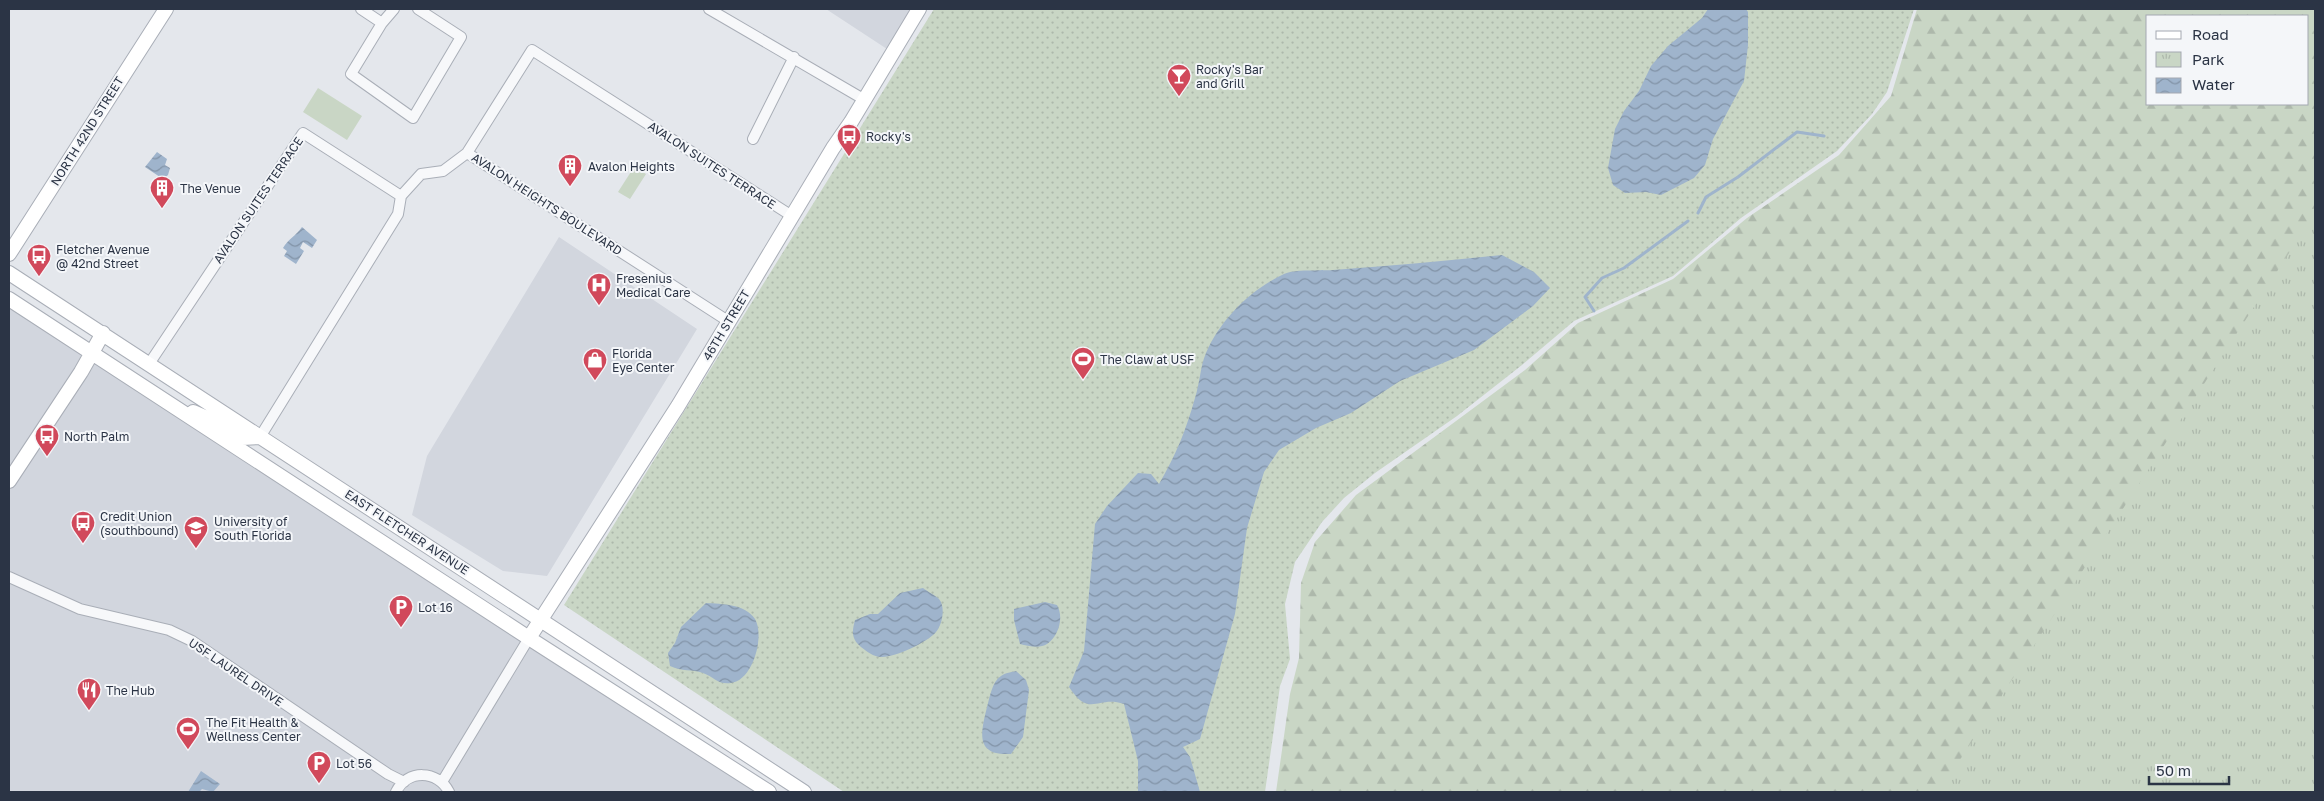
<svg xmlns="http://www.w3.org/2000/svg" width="2324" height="801" viewBox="0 0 2324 801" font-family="'Golos Text',sans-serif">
<defs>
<pattern id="grass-dots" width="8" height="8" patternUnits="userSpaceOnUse" patternTransform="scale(1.25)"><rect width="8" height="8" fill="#c9d6c5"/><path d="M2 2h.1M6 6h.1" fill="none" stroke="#adb8ab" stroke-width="1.8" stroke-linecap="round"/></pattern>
<pattern id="forest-firs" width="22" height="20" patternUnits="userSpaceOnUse" patternTransform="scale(1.25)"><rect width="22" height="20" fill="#c9d6c5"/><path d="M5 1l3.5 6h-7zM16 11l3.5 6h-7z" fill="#adb8ab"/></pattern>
<pattern id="park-tufts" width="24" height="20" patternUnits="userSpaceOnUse" patternTransform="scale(1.25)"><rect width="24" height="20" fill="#c9d6c5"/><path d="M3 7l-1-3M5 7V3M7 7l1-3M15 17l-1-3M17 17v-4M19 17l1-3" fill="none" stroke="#adb8ab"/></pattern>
<pattern id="water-waves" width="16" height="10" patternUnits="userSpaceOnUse" patternTransform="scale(1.25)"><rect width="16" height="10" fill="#9fb4cc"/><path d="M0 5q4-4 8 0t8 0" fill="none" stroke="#8293a7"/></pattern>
</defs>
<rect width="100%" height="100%" fill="#e4e7ec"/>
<path fill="#d2d6de" d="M826,9H912L887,49Z
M559,237L697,329L547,576L503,571L412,515L427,456Z
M9,305L756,792H9Z"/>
<path fill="url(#grass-dots)" d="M934,9H1914L1887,92L1872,114L1837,151L1741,218L1673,276L1574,321L1522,365L1457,416L1375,473L1344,498L1322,522L1295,562L1285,604L1290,659L1280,686L1265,792H844L564,605Z"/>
<path fill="url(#forest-firs)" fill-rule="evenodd" d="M1917,9H2315V792H1276L1290,694L1299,658L1301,583L1315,542L1356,495L1525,370L1578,323L1673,279L1747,218L1839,155L1891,96ZM2148,16H2308V104H2148Z"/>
<path fill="url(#park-tufts)" d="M2315,213V792H1939Z"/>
<path fill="#c9d6c5" d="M318,88L362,116L347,140L303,112Z
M634,167L646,174L630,199L618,192Z"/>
<path fill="url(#water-waves)" d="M1708,9H1746L1748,12V45L1744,81L1713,139L1705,165L1694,178L1661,195L1646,192L1625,193L1613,185L1608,168L1615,129L1624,111L1639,91L1651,66L1668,46L1702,18Z
M157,152L167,159L165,165L170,168L168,175L163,179L145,167Z
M302,227L317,240L312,248L303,242L300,248L304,251L296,264L284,256L287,251L283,248C288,239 296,236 302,227Z
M1502,255L1534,272L1550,288L1533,306L1474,350L1400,381L1351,413L1316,428L1279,450L1264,472L1247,528L1235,614L1200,739L1183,747L1190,757L1200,792H1138V761L1124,704C1097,695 1090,719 1069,687L1084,651L1095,524L1107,506L1138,473L1151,474L1159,484C1176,455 1186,430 1195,398C1200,383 1200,367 1206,353C1220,320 1251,289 1284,274C1294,269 1320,271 1333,270C1389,266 1445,261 1502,255Z
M923,588C928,592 935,595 939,599C946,607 942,625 936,632C928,642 894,658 881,657C874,657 866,651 861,647C851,639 852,631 855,620L870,614H878L900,593Z
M1045,602L1057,605C1064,617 1059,636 1047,644C1040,649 1028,646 1020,644L1014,620V609Z
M706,603C722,604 745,604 755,619C765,636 753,681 731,683C718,685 714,677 703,673C692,669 682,672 670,666L668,653L675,643L681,627Z
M1016,671L1026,680L1029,690L1023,737L1011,754C974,756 981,732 987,707C990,696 992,682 1001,676C1005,673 1012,672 1016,671Z
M201,771L220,784L213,792L202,789L199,792H188Z"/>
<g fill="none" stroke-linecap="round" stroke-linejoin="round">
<path stroke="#9fb4cc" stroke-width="3" d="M1698,213L1706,197L1738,177L1797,132L1824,136
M1594,311L1585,297L1602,278L1624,268L1688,221"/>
<defs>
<path id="street" d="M361,9L382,23
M394,9L382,23L351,74L413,118L461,37L418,9
M709,9L865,100
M753,139L794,57
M467,153L532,50L792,216
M149,364L303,133L401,196
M260,437L398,214L401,196L421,174L443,171L467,153L728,321
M9,577L80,609L169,630L192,641L388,774L404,782
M442,782L529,638
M396,792C407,769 438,770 449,792"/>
<path id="secondary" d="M9,254L166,9
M9,273L804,792
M9,299L535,642L769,792
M193,412L220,424L242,438L260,437
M9,481L81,372L103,333
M529,638L678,406L833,148L851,122L919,9"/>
</defs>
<use href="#street" stroke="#a9aeb7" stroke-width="12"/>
<use href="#secondary" stroke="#a9aeb7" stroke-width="16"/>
<use href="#street" stroke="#f7f8fa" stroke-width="10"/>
<use href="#secondary" stroke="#fff" stroke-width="14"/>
</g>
<defs>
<symbol id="bar-pin" viewBox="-11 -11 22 30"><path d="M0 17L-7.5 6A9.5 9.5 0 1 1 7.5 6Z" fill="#d1495b" stroke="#f4f6f9"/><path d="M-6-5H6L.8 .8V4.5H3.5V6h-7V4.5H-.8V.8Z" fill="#fff"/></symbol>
<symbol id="bus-pin" viewBox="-11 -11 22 30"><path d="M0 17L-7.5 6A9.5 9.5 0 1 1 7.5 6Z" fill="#d1495b" stroke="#f4f6f9"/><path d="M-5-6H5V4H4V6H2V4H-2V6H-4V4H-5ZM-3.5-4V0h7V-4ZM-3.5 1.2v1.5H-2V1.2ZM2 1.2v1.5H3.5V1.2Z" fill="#fff"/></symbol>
<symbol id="building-pin" viewBox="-11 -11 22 30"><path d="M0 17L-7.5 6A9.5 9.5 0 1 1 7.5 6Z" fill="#d1495b" stroke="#f4f6f9"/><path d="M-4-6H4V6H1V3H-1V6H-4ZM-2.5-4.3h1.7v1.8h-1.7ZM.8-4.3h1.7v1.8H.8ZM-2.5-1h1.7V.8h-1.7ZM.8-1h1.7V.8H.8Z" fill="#fff"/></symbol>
<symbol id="hospital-pin" viewBox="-11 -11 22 30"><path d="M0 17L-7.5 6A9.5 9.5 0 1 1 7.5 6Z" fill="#d1495b" stroke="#f4f6f9"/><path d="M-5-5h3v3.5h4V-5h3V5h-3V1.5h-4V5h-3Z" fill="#fff"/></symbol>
<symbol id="stadium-pin" viewBox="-11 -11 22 30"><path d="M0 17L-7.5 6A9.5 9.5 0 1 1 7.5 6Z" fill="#d1495b" stroke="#f4f6f9"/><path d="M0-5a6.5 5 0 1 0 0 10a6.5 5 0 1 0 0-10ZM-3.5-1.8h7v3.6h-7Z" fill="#fff"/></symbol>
<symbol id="shop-pin" viewBox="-11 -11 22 30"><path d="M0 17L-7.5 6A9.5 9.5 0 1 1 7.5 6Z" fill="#d1495b" stroke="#f4f6f9"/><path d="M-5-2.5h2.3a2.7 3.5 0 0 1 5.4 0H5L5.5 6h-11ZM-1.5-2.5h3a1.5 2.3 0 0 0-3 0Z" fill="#fff"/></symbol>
<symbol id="university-pin" viewBox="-11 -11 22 30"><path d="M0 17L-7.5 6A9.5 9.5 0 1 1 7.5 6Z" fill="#d1495b" stroke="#f4f6f9"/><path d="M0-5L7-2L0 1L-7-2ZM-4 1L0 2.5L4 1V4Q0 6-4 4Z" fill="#fff"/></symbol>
<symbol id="parking-pin" viewBox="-11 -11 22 30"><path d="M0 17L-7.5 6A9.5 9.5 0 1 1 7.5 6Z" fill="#d1495b" stroke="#f4f6f9"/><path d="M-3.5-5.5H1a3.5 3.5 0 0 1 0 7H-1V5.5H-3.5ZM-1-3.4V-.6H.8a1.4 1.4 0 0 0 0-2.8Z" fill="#fff"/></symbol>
<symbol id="restaurant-pin" viewBox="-11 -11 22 30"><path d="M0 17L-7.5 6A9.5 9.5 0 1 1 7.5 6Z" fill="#d1495b" stroke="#f4f6f9"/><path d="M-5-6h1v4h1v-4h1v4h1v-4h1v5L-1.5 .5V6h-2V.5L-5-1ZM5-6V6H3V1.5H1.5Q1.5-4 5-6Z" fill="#fff"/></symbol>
</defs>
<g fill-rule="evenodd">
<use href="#bar-pin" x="1165" y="62" width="28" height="38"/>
<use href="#bus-pin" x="835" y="122" width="28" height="38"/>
<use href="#building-pin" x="556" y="152" width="28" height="38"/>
<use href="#building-pin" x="148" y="174" width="28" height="38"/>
<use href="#bus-pin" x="25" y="242" width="28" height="38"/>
<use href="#hospital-pin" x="585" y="271" width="28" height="38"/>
<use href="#stadium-pin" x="1069" y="345" width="28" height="38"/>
<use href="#shop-pin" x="581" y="346" width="28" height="38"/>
<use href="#bus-pin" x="33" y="422" width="28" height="38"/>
<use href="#bus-pin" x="69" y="509" width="28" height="38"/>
<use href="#university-pin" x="182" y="514" width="28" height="38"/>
<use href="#parking-pin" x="387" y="593" width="28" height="38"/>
<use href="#restaurant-pin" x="75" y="676" width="28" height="38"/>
<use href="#stadium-pin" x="174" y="715" width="28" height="38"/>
<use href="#parking-pin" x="305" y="749" width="28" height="38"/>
</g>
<g text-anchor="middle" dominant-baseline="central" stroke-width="4" stroke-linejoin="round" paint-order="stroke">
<g font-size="12" fill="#2b3445" stroke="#f4f6f9" text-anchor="start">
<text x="1196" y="69">Rocky's Bar<tspan x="1196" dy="14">and Grill</tspan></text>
<text x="866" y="136">Rocky's</text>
<text x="588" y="166">Avalon Heights</text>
<text x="180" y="188">The Venue</text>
<text x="56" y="249">Fletcher Avenue<tspan x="56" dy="14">@ 42nd Street</tspan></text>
<text x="616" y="278">Fresenius<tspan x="616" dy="14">Medical Care</tspan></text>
<text x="612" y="353">Florida<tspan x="612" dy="14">Eye Center</tspan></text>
<text x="1100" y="359">The Claw at USF</text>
<text x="64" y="436">North Palm</text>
<text x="100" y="516">Credit Union<tspan x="100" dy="14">(southbound)</tspan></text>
<text x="214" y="521">University of<tspan x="214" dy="14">South Florida</tspan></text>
<text x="418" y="607">Lot 16</text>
<text x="106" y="690">The Hub</text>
<text x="206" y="722">The Fit Health &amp;<tspan x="206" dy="14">Wellness Center</tspan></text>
<text x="336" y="763">Lot 56</text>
</g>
<g font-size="12" fill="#2b3445" stroke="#f4f6f9">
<text transform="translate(87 131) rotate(-58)">NORTH 42ND STREET</text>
<text transform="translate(712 165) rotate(33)">AVALON SUITES TERRACE</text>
<text transform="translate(258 200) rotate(-56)">AVALON SUITES TERRACE</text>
<text transform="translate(547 204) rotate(33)">AVALON HEIGHTS BOULEVARD</text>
<text transform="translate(726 325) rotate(-59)">46TH STREET</text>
<text transform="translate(407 532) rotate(33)">EAST FLETCHER AVENUE</text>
<text transform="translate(236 672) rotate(34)">USF LAUREL DRIVE</text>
</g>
</g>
<rect width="2324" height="801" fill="none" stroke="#2b3445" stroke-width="20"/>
<rect x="2146" y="15" width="162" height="90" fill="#f4f6f9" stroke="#a4a8b1"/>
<rect x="2156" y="31" width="25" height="8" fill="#ffffff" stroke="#a4a8b1"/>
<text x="2192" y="40" font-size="15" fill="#2b3445">Road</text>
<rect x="2156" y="52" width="25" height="15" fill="url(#park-tufts)" stroke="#a4a8b1"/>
<text x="2192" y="65" font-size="15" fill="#2b3445">Park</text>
<rect x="2156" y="78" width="25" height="15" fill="url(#water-waves)" stroke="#a4a8b1"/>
<text x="2192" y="90" font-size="15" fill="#2b3445">Water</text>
<path d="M2149 776v8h80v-8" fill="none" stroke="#2b3445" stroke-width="2.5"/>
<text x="2156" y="776" font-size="15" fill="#2b3445" stroke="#f4f6f9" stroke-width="4" paint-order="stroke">50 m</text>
</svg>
